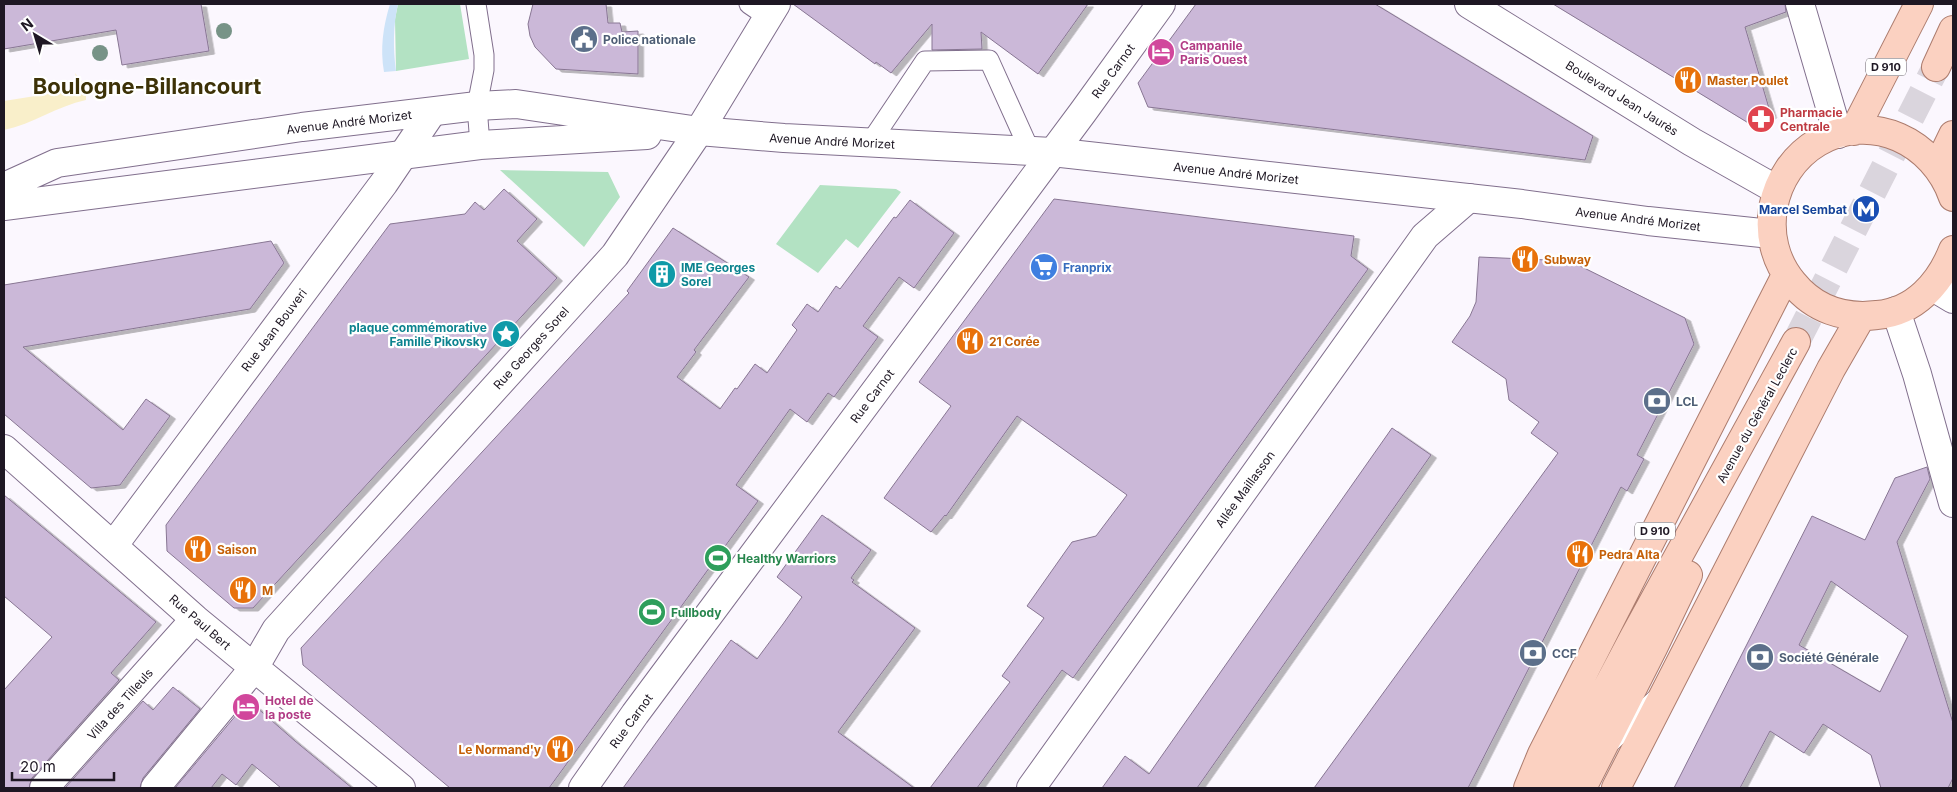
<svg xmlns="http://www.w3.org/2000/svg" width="1957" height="792" viewBox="0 0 1957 792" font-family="Inter,sans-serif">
<defs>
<filter id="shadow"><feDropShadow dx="5.5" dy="3" stdDeviation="0" flood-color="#0004"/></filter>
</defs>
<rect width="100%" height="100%" fill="#fbf7fe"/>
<path fill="#b3e2c3" d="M398,4H460L469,59L396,71L395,19Z
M500,170L608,172L620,197L584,247Z
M820,185L896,189L901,192L858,248L846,239L818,273L776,244Z"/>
<path fill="#f9efca" d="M75,73L86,87V100C57,106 33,124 4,130V101L79,89Z"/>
<path fill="#cde3f8" d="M390,4H398C393,26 393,48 396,71L384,72C380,48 383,27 390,4Z"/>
<path fill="#cbb8d8" stroke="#887693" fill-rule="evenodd" filter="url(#shadow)" d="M4,4H201L209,51L122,65L116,30L4,49Z
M533,4H606L608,23H620L622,32L638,31V74L556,69L535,47L530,36L528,24Z
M793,4H1088L1038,74L981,32L982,49L932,50V24L891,73L876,62L875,64Z
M1196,4H1375L1593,136L1585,160L1148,107L1138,83Z
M1553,4H1785L1786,12L1745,27L1771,115L1755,127Z
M504,189L537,219L517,241L557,278L253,608H234L167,551L166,525L390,224L465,214L475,202L484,210Z
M1054,199L1354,236L1351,256L1368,269L1073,678L1062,670L977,788H930L1010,682L1002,676L1044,618L1027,606L1072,542L1096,536L1127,495L1017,416L946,516L945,515L931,532L884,498L951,406L919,382Z
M910,200L954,233L914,288L899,277L863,326L878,337L834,397L828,393L807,422L790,409L736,485L758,501L549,788H450L303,665L301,648L629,293L627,291L673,228L749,277L694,350L696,352L677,377L720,409L735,388L737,389L755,364L767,373L797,330L792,325L807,304L818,312L836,286L840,289L894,217L896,218Z
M271,241L284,263L250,309L23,347L123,430L146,399L170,416L120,485L91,488L4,414V285Z
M1479,257L1570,261L1685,318L1694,344L1637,455L1644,459L1627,491L1621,487L1468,788H1314L1558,453L1531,433L1539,422L1509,400L1506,379L1452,342L1470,316L1476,302Z
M1392,428L1431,455L1197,788H1102L1125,756L1149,774Z
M1927,467L1930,479L1897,542L1953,723V778L1948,788H1881L1871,755L1823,724L1804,753L1770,731L1740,788H1674L1812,516L1865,540L1895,478ZM1831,581L1908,636L1880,692L1799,645Z
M4,495L156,622L111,673L119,680L32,778L29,788H4V690L52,637L4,596Z
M822,515L871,550L851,578L854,580L852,582L915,628L838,732L914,788H623L731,640L757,659L783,624L802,597L777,577Z
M173,687L200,709L143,778L140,788H65L143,701L153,710Z
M255,706L295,741L352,788H281L252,764L236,785L222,774L211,788H175L242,708Z"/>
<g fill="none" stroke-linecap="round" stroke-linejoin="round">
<path stroke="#dad5dd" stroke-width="28" stroke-dasharray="28 14" stroke-linecap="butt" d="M1796,342L1936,67"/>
<defs>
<path id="service" d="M476,4L484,55V70L477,106L480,145
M749,4L768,17
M870,143L925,61L989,60L1030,151
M1612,741L1655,700"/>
<path id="minor" d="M1896,311L1917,374L1953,503
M4,449L195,619L401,788
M113,546L384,183L432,112
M44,788L195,619
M155,788L254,668L276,630L615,255L699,131L776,4
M583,788L635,714L1083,112L1161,4
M1031,788L1425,236L1469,198"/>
<path id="tertiary" d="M1469,4L1692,142L1777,190
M1800,4L1838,134
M1933,287L1953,299"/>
<path id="secondary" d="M4,187L57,163L302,127L477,106L516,104L699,131L784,138L1052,152L1522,204L1648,221L1771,234
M4,206L480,145L647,135"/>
<path id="primary" d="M1936,67L1953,30
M1854,131L1919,4
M1938,166L1953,135
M1953,197C1934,142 1872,111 1818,142C1769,171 1756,239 1793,283C1814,309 1844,319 1877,315C1915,312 1940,283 1953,250
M1528,788L1542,754L1786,275
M1554,788L1634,637L1796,342
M1582,788L1653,648L1688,575
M1616,788L1831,369L1861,317"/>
</defs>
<use href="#service" stroke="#816f8d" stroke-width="21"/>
<use href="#minor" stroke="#816f8d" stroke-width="30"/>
<use href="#tertiary" stroke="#816f8d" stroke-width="30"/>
<use href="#secondary" stroke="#816f8d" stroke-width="30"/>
<use href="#primary" stroke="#ac7c6e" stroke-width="30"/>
<use href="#service" stroke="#fff" stroke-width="19"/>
<use href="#minor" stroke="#fff" stroke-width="28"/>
<use href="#tertiary" stroke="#fff" stroke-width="28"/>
<use href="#secondary" stroke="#fff" stroke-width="28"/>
<use href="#primary" stroke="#fbd1c1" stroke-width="28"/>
</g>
<g fill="#779387">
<circle cx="224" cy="31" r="8"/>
<circle cx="100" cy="53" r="8"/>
</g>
<defs>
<symbol id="civic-disc" viewBox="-11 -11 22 22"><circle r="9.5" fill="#5c6f8a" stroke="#fff"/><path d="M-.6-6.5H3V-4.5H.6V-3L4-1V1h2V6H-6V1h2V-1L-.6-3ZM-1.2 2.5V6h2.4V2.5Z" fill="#fff"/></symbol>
<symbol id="hotel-disc" viewBox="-11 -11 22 22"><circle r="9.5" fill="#d1479c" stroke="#fff"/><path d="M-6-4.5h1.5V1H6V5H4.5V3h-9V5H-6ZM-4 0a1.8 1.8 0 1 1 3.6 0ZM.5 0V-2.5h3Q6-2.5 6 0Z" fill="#fff"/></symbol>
<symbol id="restaurant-disc" viewBox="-11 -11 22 22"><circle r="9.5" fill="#e8710a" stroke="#fff"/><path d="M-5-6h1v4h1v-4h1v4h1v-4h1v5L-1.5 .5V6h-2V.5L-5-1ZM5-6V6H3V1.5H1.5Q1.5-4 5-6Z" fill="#fff"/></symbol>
<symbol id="pharmacy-disc" viewBox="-11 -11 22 22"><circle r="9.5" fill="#e0444e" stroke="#fff"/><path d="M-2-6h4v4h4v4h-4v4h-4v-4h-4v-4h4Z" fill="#fff"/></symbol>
<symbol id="metro-disc" viewBox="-11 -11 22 22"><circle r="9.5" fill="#1a4fb4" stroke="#fff"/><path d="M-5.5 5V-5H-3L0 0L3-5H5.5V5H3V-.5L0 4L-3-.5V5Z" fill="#fff"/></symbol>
<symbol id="supermarket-disc" viewBox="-11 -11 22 22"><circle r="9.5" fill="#3f7fe0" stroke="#fff"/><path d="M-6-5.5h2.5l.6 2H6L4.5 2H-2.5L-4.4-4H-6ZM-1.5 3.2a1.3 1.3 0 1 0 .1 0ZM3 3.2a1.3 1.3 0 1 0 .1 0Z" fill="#fff"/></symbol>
<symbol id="building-disc" viewBox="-11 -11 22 22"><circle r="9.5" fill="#0f9aa8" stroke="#fff"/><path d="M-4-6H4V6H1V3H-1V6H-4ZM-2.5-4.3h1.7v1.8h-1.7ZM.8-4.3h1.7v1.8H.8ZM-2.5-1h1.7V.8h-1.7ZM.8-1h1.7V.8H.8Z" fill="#fff"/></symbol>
<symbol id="sight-disc" viewBox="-11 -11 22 22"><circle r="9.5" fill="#0f9aa8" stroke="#fff"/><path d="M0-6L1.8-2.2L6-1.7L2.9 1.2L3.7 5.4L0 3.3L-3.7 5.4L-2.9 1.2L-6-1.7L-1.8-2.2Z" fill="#fff"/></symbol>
<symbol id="bank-disc" viewBox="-11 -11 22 22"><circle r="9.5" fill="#5c6f8a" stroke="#fff"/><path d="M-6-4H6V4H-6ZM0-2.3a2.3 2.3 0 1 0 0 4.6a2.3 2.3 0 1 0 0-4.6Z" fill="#fff"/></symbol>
<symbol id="stadium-disc" viewBox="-11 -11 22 22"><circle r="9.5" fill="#2e9e5b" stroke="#fff"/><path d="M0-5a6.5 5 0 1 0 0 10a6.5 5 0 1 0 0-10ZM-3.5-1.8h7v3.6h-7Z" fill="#fff"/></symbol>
</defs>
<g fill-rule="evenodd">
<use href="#civic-disc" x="568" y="23" width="32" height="32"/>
<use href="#hotel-disc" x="1145" y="36" width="32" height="32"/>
<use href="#restaurant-disc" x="1672" y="64" width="32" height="32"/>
<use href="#pharmacy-disc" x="1745" y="103" width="32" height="32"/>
<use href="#metro-disc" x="1850" y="193" width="32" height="32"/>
<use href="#restaurant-disc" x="1509" y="243" width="32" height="32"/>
<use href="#supermarket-disc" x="1028" y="251" width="32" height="32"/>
<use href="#building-disc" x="646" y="258" width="32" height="32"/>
<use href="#sight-disc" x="490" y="318" width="32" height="32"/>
<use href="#restaurant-disc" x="954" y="325" width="32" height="32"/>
<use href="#bank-disc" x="1641" y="385" width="32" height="32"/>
<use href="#restaurant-disc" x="182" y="533" width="32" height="32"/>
<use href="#restaurant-disc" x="1564" y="538" width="32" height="32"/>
<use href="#stadium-disc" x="702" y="542" width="32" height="32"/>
<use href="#restaurant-disc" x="227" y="574" width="32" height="32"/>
<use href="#stadium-disc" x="636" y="596" width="32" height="32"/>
<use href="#bank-disc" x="1517" y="637" width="32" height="32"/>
<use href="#bank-disc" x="1744" y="641" width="32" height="32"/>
<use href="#hotel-disc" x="230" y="691" width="32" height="32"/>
<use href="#restaurant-disc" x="544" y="733" width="32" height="32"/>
</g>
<g text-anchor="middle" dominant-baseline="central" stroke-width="4.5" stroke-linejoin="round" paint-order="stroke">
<g fill="#fff" stroke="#625d65" stroke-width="1">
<rect x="1866" y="58.5" width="40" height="17" rx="4"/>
<rect x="1635" y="522.5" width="40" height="17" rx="4"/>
</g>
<g font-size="11" font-weight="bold" fill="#1e1723">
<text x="1886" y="67">D 910</text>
<text x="1655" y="531">D 910</text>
</g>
<g font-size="12" font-weight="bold" fill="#4e5e75" stroke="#fff" text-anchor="start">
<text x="603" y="39">Police nationale</text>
<text x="1676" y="401">LCL</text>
<text x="1552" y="653">CCF</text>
<text x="1779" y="657">Société Générale</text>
</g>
<g font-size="12" font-weight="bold" fill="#b23c85" stroke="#fff" text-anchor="start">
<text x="1180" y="45">Campanile<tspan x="1180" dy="14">Paris Ouest</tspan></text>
<text x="265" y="700">Hotel de<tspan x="265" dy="14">la poste</tspan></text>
</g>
<g font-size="12" fill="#1e1723" stroke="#fff">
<text transform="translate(1113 71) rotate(-54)">Rue Carnot</text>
<text transform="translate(1622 98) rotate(32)">Boulevard Jean Jaurès</text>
<text transform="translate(349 122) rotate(-7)">Avenue André Morizet</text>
<text transform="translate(832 141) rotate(3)">Avenue André Morizet</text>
<text transform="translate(1236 173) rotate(6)">Avenue André Morizet</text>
<text transform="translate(1638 219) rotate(7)">Avenue André Morizet</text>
<text transform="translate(274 330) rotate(-53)">Rue Jean Bouveri</text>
<text transform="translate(531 348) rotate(-48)">Rue Georges Sorel</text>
<text transform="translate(872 396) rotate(-53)">Rue Carnot</text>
<text transform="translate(1757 415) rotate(-61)">Avenue du Général Leclerc</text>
<text transform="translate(1245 489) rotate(-54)">Allée Maillasson</text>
<text transform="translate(200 622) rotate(41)">Rue Paul Bert</text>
<text transform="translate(120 704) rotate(-48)">Villa des Tilleuls</text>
<text transform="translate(631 721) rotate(-54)">Rue Carnot</text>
</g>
<g font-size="12" font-weight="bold" fill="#c56008" stroke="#fff" text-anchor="start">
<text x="1707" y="80">Master Poulet</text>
<text x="1544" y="259">Subway</text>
<text x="989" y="341">21 Corée</text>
<text x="217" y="549">Saison</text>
<text x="1599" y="554">Pedra Alta</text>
<text x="262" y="590">M</text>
<text x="541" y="749" text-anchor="end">Le Normand'y</text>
</g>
<g font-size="12" font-weight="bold" fill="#be3a42" stroke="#fff" text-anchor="start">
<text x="1780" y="112">Pharmacie<tspan x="1780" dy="14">Centrale</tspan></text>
</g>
<g font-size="12" font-weight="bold" fill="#164399" stroke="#fff" text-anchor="end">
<text x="1847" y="209">Marcel Sembat</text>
</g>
<g font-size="12" font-weight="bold" fill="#0d838f" stroke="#fff" text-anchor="start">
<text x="681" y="267">IME Georges<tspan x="681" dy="14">Sorel</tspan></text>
<text x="487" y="327" text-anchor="end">plaque commémorative<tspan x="487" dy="14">Famille Pikovsky</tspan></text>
</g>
<g font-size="12" font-weight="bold" fill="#366cbe" stroke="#fff" text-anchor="start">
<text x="1063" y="267">Franprix</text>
</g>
<g font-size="12" font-weight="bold" fill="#27864d" stroke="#fff" text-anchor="start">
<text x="737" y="558">Healthy Warriors</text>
<text x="671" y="612">Fullbody</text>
</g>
<g font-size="22" font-weight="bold" fill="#3d3207" stroke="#fff">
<text x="147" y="86">Boulogne-Billancourt</text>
</g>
</g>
<rect width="1957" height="792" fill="none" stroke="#1e1723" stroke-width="10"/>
<g transform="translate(35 35) rotate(322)" stroke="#ffffff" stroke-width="4" paint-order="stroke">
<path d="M0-4L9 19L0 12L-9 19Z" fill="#1e1723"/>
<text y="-8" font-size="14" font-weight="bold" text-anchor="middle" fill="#1e1723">N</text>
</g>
<path d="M12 772v8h102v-8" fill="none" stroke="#1e1723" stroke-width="2.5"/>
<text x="20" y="772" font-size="15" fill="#1e1723" stroke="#ffffff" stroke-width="4" paint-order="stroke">20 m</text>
</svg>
